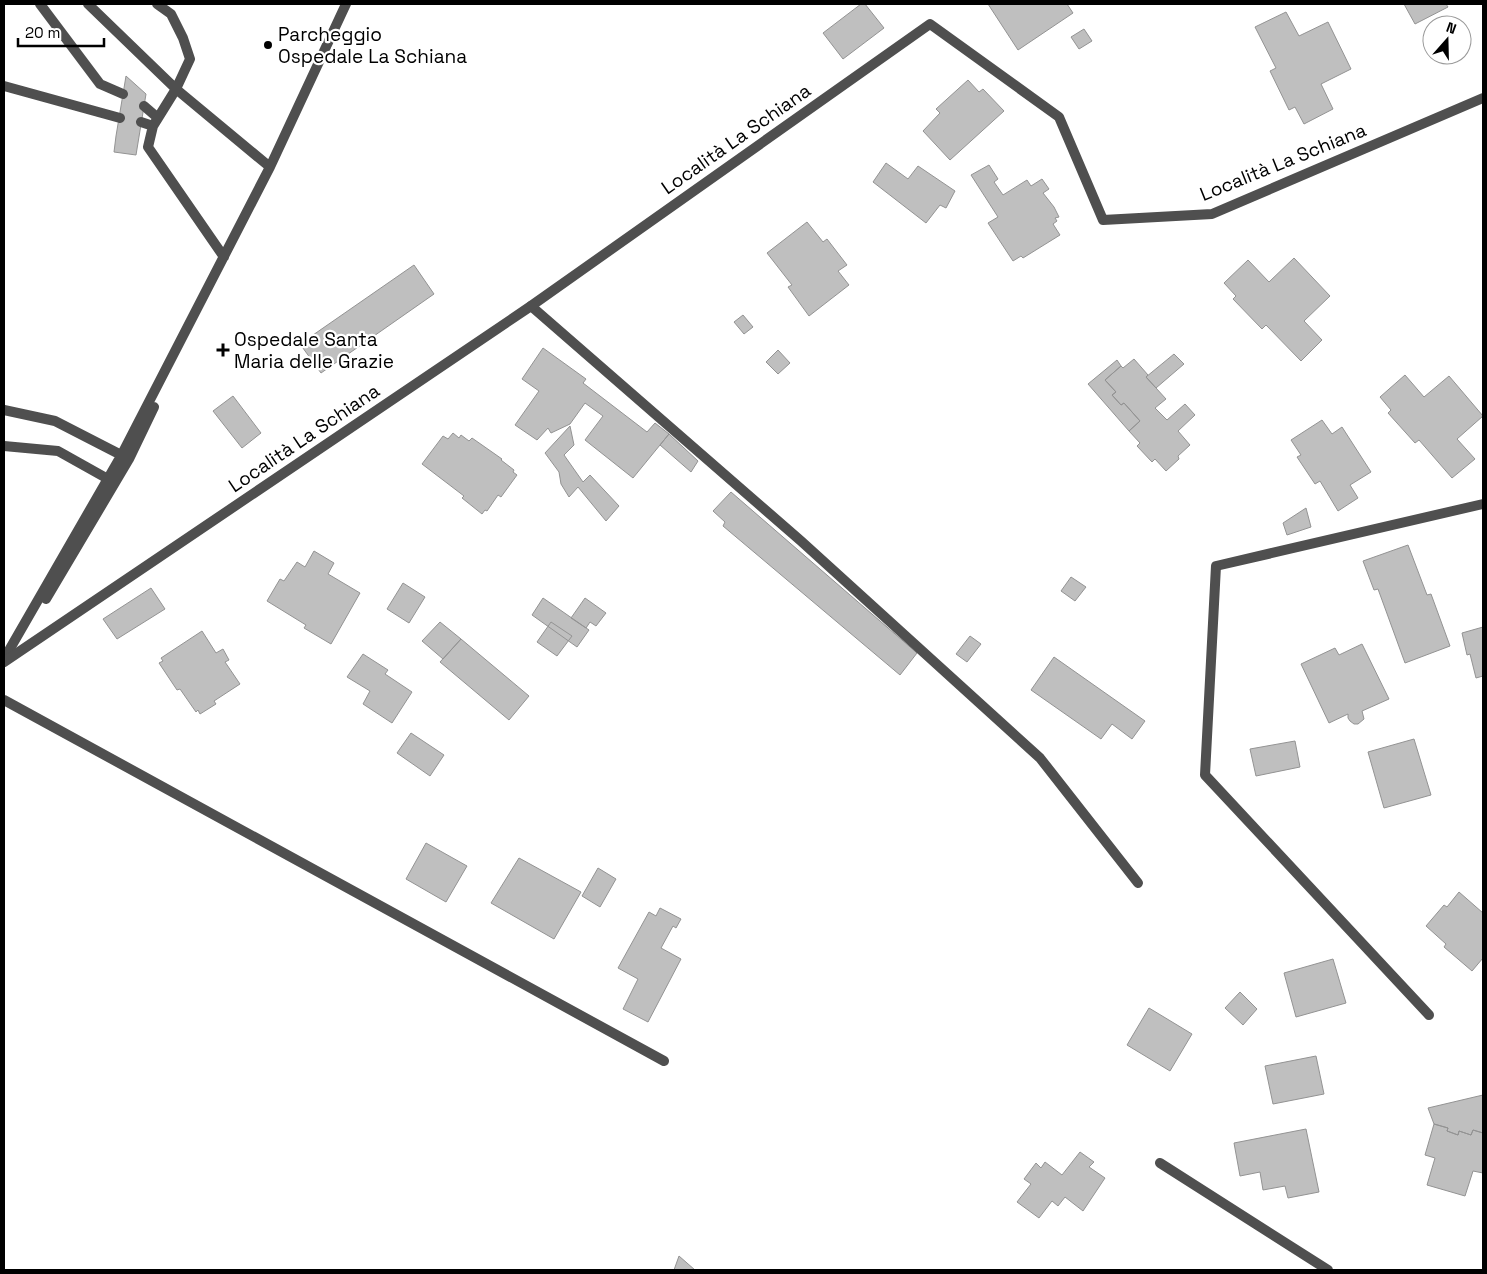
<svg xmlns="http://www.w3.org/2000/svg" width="1487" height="1274" viewBox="0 0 1487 1274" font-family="'Space Grotesk',sans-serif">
<rect width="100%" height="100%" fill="#fff"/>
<path fill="#bfbfbf" stroke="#939393" d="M861,4H865L884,28L843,59L823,33Z
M988,4H1067L1073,13L1018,50Z
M1404,4H1446L1448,7L1415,24Z
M1286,12L1299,36L1328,22L1351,69L1321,84L1333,109L1304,124L1295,107L1289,110L1270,71L1276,68L1255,27Z
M1084,29L1092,41L1079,49L1071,37Z
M126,76L146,94L136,155L114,152L116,136Z
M968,80L979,92L983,89L1004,111L950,160L923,131L940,113L936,109Z
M886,163L908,179L918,166L955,191L946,208L940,205L926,223L873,182Z
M989,165L998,179L994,182L1003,195L1027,180L1031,186L1042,179L1049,189L1043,193L1054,207L1059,217L1055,218L1057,221L1053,224L1060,235L1023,258L1021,256L1013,261L988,223L998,217L971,175Z
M807,222L823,242L827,239L847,265L838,271L849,285L809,316L788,287L792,285L767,253Z
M1294,258L1330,296L1304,321L1322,340L1301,361L1266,325L1262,329L1233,299L1236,296L1224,283L1248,260L1269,282Z
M414,265L434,294L321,373L300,344Z
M743,315L753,327L744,334L734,322Z
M543,348L586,379L583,383L647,432L655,423L669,434L633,478L585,440L603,416L585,403L570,424L551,433L548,428L537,440L515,425L539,391L522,379Z
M778,350L790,363L778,374L766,362Z
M1174,354L1184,364L1156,388L1146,377Z
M1134,359L1148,375L1146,377L1166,399L1155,408L1167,420L1185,404L1195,415L1178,431L1190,445L1178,456L1179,459L1166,471L1155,459L1152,462L1137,446L1140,443L1129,431L1140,421L1124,403L1121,405L1112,395L1116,392L1105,380L1121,366L1123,368Z
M1117,360L1121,366L1105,380L1116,392L1112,395L1121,405L1124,403L1140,421L1129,431L1088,384Z
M1405,375L1424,397L1449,376L1483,416L1457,439L1475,459L1452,478L1419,440L1415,443L1388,413L1391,410L1380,397Z
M233,396L261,433L242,448L213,411Z
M1322,420L1332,434L1342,427L1371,472L1350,485L1358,498L1338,511L1320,481L1315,484L1297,457L1301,455L1291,440Z
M570,426L574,445L564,455L583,482L590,475L619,506L606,521L578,487L569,497L561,484L559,472L545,453Z
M453,433L459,438L461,435L469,441L472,438L502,459L501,460L514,470L513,472L517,475L501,497L498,495L487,511L485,510L482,514L462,498L464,496L422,464L443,436L448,439Z
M669,434L698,461L691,472L660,445Z
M731,492L917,653L900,675L723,526L725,522L713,511Z
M1306,508L1311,527L1287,535L1283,523Z
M1408,545L1427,595L1431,594L1450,646L1405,663L1378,589L1374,590L1363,561Z
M314,551L334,563L328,574L360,593L331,644L304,628L306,625L267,601L280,579L284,581L297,562L305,567Z
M1071,577L1086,587L1075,601L1061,591Z
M403,583L425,597L409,623L387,609Z
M151,588L165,609L117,639L103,619Z
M543,598L589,630L577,647L532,615Z
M585,598L606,613L596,626L590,622L586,628L571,618Z
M440,622L461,639L443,659L422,641Z
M551,622L572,636L557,656L537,642Z
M1483,627V676L1476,678L1470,654L1467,655L1462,633Z
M202,631L216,653L223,649L229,660L225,662L240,684L214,701L216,704L200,714L198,710L196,712L180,689L177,690L159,663L163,661L161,658Z
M970,636L981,644L967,662L956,654Z
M461,639L529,696L509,720L440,662Z
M1362,644L1389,699L1362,711L1364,719L1358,724H1354L1350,721L1348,718V714L1329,723L1301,664L1335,648L1339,655Z
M363,654L388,670L385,674L412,692L392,723L363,704L370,691L347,677Z
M1054,657L1145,721L1132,739L1112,724L1101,739L1031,690Z
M411,733L444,755L430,776L397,753Z
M1414,739L1431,795L1384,808L1368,752Z
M1295,741L1300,767L1256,776L1250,749Z
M426,843L467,866L446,902L406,879Z
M519,858L581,892L554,939L491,903Z
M598,868L616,879L600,907L582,896Z
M1459,892L1483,913V958L1472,971L1444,947L1446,944L1426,926L1444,905L1447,907Z
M660,908L681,919L676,928L673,926L661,948L681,959L648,1022L623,1009L638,979L618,968L649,912L656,916Z
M1333,959L1346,1003L1296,1017L1284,973Z
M1240,992L1257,1009L1243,1025L1225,1008Z
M1149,1008L1192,1034L1170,1071L1127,1045Z
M1316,1056L1324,1094L1273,1104L1265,1066Z
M1483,1095V1133L1473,1130L1471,1135L1459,1131L1458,1135L1447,1131L1448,1128L1434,1124L1428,1108Z
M1434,1124L1448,1128L1447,1131L1458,1135L1459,1131L1471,1135L1473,1130L1483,1133V1173L1473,1171L1465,1196L1427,1185L1435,1158L1425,1155Z
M1306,1129L1319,1192L1288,1198L1285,1186L1263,1190L1260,1172L1240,1176L1234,1143Z
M1080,1152L1094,1162L1089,1167L1105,1178L1083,1211L1065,1197L1058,1206L1052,1201L1039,1218L1017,1202L1031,1184L1024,1179L1036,1163L1041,1168L1045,1162L1062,1175Z
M679,1256L695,1270H674Z"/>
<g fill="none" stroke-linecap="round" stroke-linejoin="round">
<path stroke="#4f4f4f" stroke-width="10" d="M40,4L100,84L123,94
M88,4L176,89L270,167
M157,4L171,14L183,38L190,59L176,89L153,126L148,147L224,257
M4,86L120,118
M144,106L158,118
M141,122L153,126
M531,306L801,541L1040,758L1138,883
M4,410L55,421L127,458
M4,446L58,451L108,479
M46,599L129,459L154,407
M4,659L121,456L270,167L346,4"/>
<path stroke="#4f4f4f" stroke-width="10" d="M4,662L531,306L930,24L1059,117L1103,220L1212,214L1483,98
M4,700L664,1061
M1429,1015L1205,775L1216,566L1483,504
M1160,1163L1328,1270"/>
</g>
<g fill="#000" stroke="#fff" stroke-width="2">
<circle cx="268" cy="45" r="5"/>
<path d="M220.5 342.5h5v5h5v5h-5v5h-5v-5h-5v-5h5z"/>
</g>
<g text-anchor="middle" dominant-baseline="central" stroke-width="4.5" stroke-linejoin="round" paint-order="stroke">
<g font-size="19" fill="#000" stroke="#fff" text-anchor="start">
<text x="278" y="34">Parcheggio<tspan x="278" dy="22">Ospedale La Schiana</tspan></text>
<text x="234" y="339">Ospedale Santa<tspan x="234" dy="22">Maria delle Grazie</tspan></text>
</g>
<g font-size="19" fill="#000" stroke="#fff">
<text transform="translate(736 139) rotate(-35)">Località La Schiana</text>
<text transform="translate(1283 162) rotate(-22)">Località La Schiana</text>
<text transform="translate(304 438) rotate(-34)">Località La Schiana</text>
</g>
</g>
<rect width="1487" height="1274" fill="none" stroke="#000000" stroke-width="10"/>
<g transform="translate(1447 40) rotate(20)"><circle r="24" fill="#ffffff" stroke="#999999"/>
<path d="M0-4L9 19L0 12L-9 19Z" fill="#000000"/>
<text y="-8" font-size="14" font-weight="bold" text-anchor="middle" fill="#000000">N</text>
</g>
<path d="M18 38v8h86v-8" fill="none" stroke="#000000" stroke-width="2.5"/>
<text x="25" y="38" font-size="15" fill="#000000" stroke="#ffffff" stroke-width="4" paint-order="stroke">20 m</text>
</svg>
